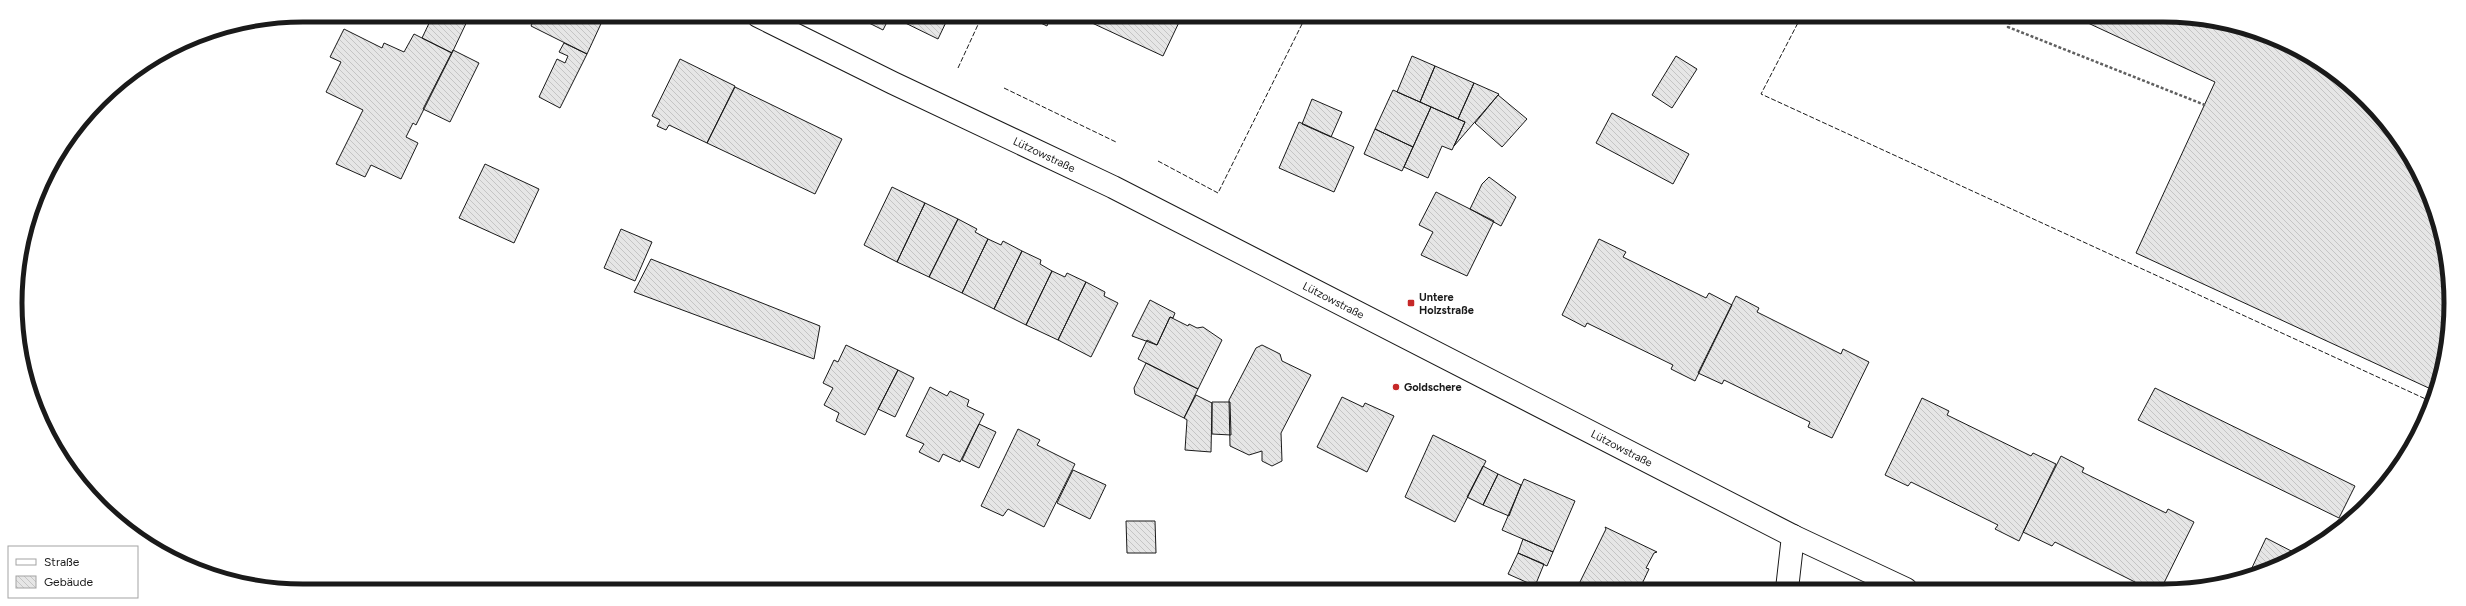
<svg xmlns="http://www.w3.org/2000/svg" width="2466" height="606" viewBox="0 0 2466 606" font-family="Figtree,sans-serif">
<defs>
<pattern id="building-back-hatch" width="6" height="6" patternUnits="userSpaceOnUse"><rect width="6" height="6" fill="#e6e6e6"/><path d="M-1 5l2 2M0 0l6 6M5-1l2 2" fill="none" stroke="#c5c5c5"/></pattern>
</defs>
<rect width="100%" height="100%" fill="#fff"/>
<path fill="url(#building-back-hatch)" stroke="#1a1a1a" d="M433,15H470L452,53L422,38Z
M536,15H605L587,54L531,26Z
M855,16H890L883,30Z
M891,16H949L938,39Z
M1026,16H1051L1047,26Z
M1077,16H1182L1163,56Z
M2075,17H2201L2256,30L2307,54L2353,87L2392,128L2421,176L2441,229L2450,284L2449,341L2433,390L2136,253L2215,82Z
M344,29L382,48L384,43L404,52L414,34L452,53L416,125L413,123L406,137L418,143L401,179L371,165L365,177L336,164L363,110L326,92L341,62L330,57Z
M564,43L587,54L560,108L539,97L557,59L565,63L568,56L559,52Z
M453,50L479,63L450,122L423,109Z
M1412,56L1435,66L1420,102L1397,92Z
M1676,56L1697,69L1672,108L1652,95Z
M680,59L735,86L707,143L669,125L666,130L657,126L660,120L652,116Z
M1435,66L1474,83L1458,119L1420,102Z
M1474,83L1499,94L1454,146L1465,122L1458,119Z
M735,87L842,139L815,194L707,143Z
M1393,90L1431,107L1413,147L1375,129Z
M1498,95L1527,119L1502,147L1475,123Z
M1312,99L1342,112L1331,137L1302,124Z
M1431,107L1465,122L1452,150L1442,146L1428,178L1404,167Z
M1612,113L1689,154L1673,184L1596,143Z
M1299,122L1354,147L1334,192L1279,168Z
M1375,129L1413,147L1402,171L1364,154Z
M485,164L539,189L514,243L459,218Z
M1489,177L1516,197L1501,226L1470,209L1482,184Z
M892,187L925,203L897,262L864,245Z
M1436,192L1494,221L1467,276L1421,255L1433,232L1419,225Z
M925,203L958,219L929,277L897,262Z
M958,219L977,229L975,232L988,239L962,293L929,277Z
M621,229L652,242L635,281L604,268Z
M988,239L1001,245L1003,241L1022,251L994,309L962,293Z
M1599,239L1626,252L1623,257L1706,298L1709,293L1732,305L1695,381L1671,369L1673,365L1587,323L1585,327L1562,315Z
M1022,251L1041,260L1040,264L1052,271L1026,325L994,309Z
M651,259L820,326L814,359L634,292Z
M1052,271L1065,277L1067,273L1086,282L1058,340L1026,325Z
M1086,282L1105,292L1104,296L1118,303L1091,357L1058,340Z
M1736,296L1759,308L1757,312L1841,354L1843,349L1869,362L1832,438L1808,427L1810,422L1724,380L1722,384L1698,373Z
M1150,300L1175,313L1173,318L1170,317L1157,345L1132,336Z
M1170,317L1188,326L1189,324L1197,328L1203,327L1222,340L1198,389L1138,359L1147,340L1157,345Z
M846,345L898,370L865,435L836,421L839,413L824,405L833,388L823,383L834,360L838,362Z
M1262,345L1280,354L1282,361L1311,375L1281,433L1282,461L1272,466L1262,461V451L1249,455L1230,446L1229,400L1256,348Z
M1146,363L1198,389L1184,418L1135,394L1134,388Z
M898,370L914,378L895,417L878,409Z
M930,387L947,396L950,391L969,400L967,406L984,414L960,462L943,454L939,462L919,452L924,444L906,436Z
M2155,388L2355,486L2339,518L2138,420Z
M1196,395L1212,403L1211,452L1185,450L1187,420L1184,418Z
M1342,397L1363,407L1365,403L1394,416L1367,472L1317,447Z
M1922,398L1949,411L1947,415L2031,456L2033,453L2056,464L2019,541L1995,529L1998,525L1911,482L1908,486L1885,475Z
M1212,402H1230L1231,435L1212,434Z
M979,424L996,432L979,468L962,460Z
M1018,429L1040,440L1037,445L1075,464L1044,527L1008,509L1003,516L981,506Z
M1433,435L1486,461L1455,522L1405,497Z
M2061,456L2084,468L2082,472L2166,513L2168,509L2194,522L2161,589H2137L2132,586L2135,582L2055,542L2052,546L2023,532Z
M1483,466L1498,474L1483,505L1467,497Z
M1073,470L1106,485L1090,519L1057,503Z
M1498,474L1521,485L1509,516L1483,505Z
M1524,479L1575,501L1553,552L1502,530Z
M1126,521H1155L1156,553H1127Z
M1605,527L1657,552L1654,553L1646,568L1649,569L1641,586L1639,585L1637,589H1579L1575,587L1578,586L1606,529Z
M2266,538L2299,555L2290,561L2249,574Z
M1523,539L1553,552L1547,566L1518,553Z
M1518,553L1544,564L1535,586L1508,574Z"/>
<g fill="none" stroke-linecap="round" stroke-linejoin="round">
<defs>
<g id="street">
<path id="s1" d="M758,16L893,83L1113,187L1793,536L1906,589"/>
<path d="M1787,589L1793,536"/>
</g>
</defs>
<use href="#street" stroke="#1a1a1a" stroke-width="24"/>
<path stroke="#5f5f5f" stroke-width="2.5" stroke-dasharray="3 2" stroke-linecap="butt" d="M2012,17L2008,27L2205,105"/>
<use href="#street" stroke="#fff" stroke-width="22"/>
<path stroke="#1a1a1a" stroke-width="1" stroke-dasharray="5 2" stroke-linecap="butt" d="M1801,17L1761,94L2430,401
M958,68L982,16
M1004,88L1116,142
M1158,161L1218,193L1306,16"/>
</g>
<g fill="#c62828" stroke="#fff" stroke-width="1.5">
<rect x="1407" y="299" width="8" height="8" rx="2"/>
<circle cx="1396" cy="387" r="4"/>
</g>
<g text-anchor="middle" dominant-baseline="central" stroke-width="3" stroke-linejoin="round" paint-order="stroke">
<g font-size="11" fill="#1a1a1a" stroke="#fff">
<text stroke="none"><textPath href="#s1" startOffset="318">Lützowstraße</textPath></text>
<text stroke="none"><textPath href="#s1" startOffset="642">Lützowstraße</textPath></text>
<text stroke="none"><textPath href="#s1" startOffset="966">Lützowstraße</textPath></text>
</g>
<g font-size="11" font-weight="bold" fill="#1a1a1a" stroke="#fff" text-anchor="start">
<text x="1419" y="297">Untere<tspan x="1419" dy="13">Holzstraße</tspan></text>
<text x="1404" y="387">Goldschere</text>
</g>
</g>
<path d="M0 0H2466V606H0ZM303 22H2163A281 281 0 0 1 2444 303V303A281 281 0 0 1 2163 584H303A281 281 0 0 1 22 303V303A281 281 0 0 1 303 22Z" fill="#fff" fill-rule="evenodd"/>
<path fill="none" stroke="#1a1a1a" stroke-width="5" d="M303 22H2163A281 281 0 0 1 2444 303V303A281 281 0 0 1 2163 584H303A281 281 0 0 1 22 303V303A281 281 0 0 1 303 22Z"/>
<rect x="8" y="546" width="130" height="52" fill="#ffffff" stroke="#a3a3a3"/>
<rect x="16" y="559" width="20" height="6" fill="#ffffff" stroke="#a3a3a3"/>
<text x="44" y="566" font-size="12" fill="#1a1a1a">Straße</text>
<rect x="16" y="576" width="20" height="12" fill="url(#building-back-hatch)" stroke="#a3a3a3"/>
<text x="44" y="586" font-size="12" fill="#1a1a1a">Gebäude</text>
</svg>
